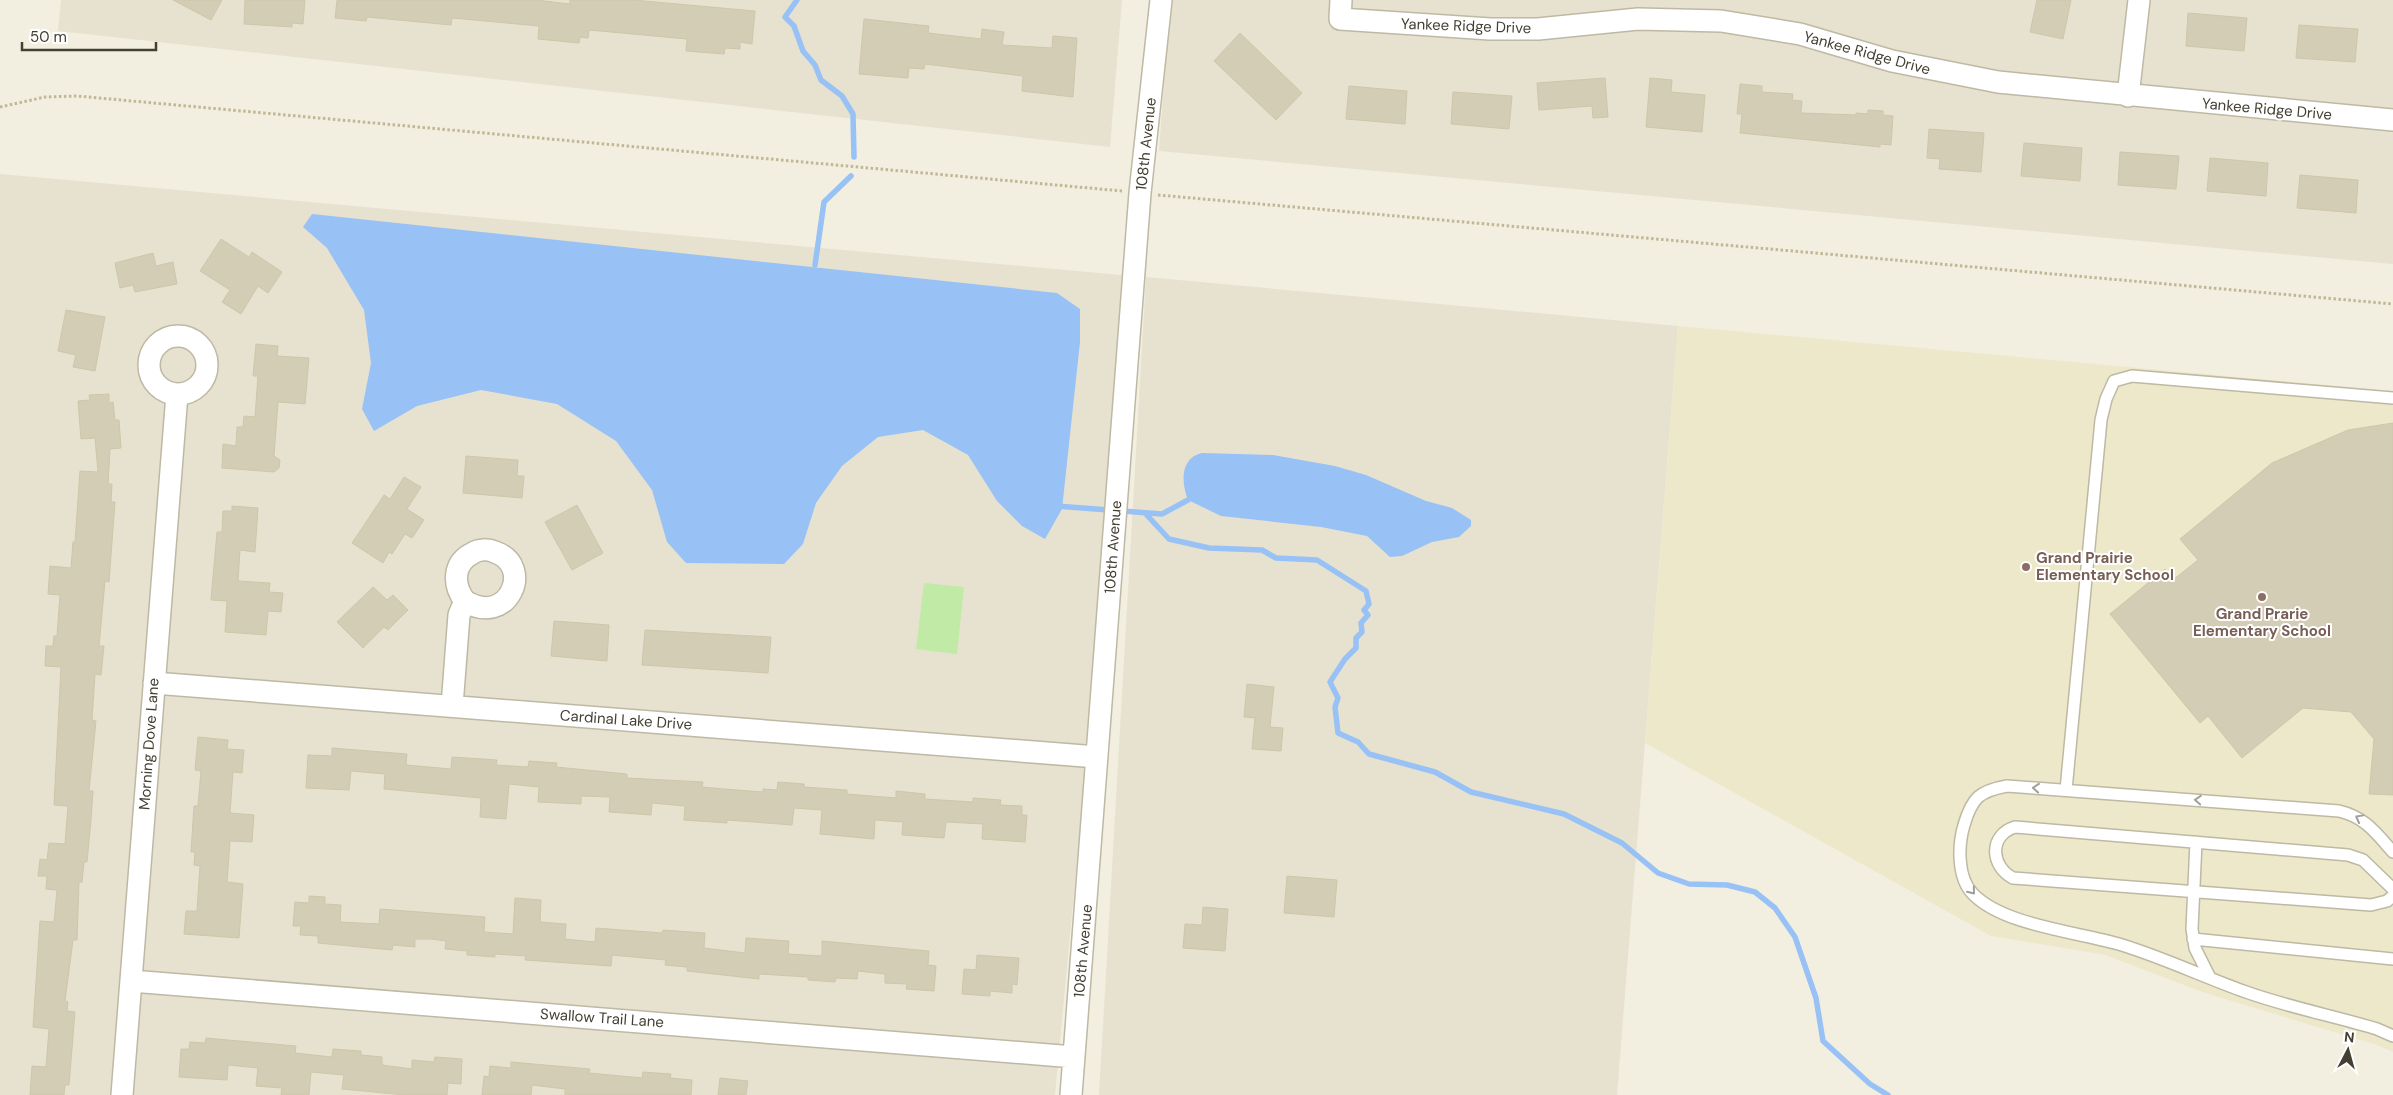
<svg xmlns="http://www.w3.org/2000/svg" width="2393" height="1095" viewBox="0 0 2393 1095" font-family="'DM Sans',sans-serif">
<rect width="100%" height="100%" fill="#f2efe1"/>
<path fill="#e6e2cf" d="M61,0H1122L1110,147L58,31Z
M1170,0H2393V264L1159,151Z
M0,174L1132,276L1055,1095H0Z
M1146,277L1678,326L1617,1095H1099Z"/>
<path fill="#ede8ca" d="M1678,326L2393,391V1052L2377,1045L2205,993L2105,955L1991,936L1645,743Z"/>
<path fill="#c1eaa6" d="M924,583L964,587L957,654L916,649Z"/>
<path fill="#98c1f5" d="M312,214L1057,293L1080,309V342L1062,509L1045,539L1022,526L997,501L968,455L923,430L878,437L842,466L816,503L803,544L784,564L686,563L667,542L652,490L616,441L557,404L481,390L417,406L374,431L362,409L371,363L364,310L327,248L303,227Z
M1202,453L1273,455L1335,466L1366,475L1426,501L1452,508L1471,520V526L1459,537L1432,542L1402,556L1390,557L1367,536L1321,527L1221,516L1188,500C1181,482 1180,458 1202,453Z"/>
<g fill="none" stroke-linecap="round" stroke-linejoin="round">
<path stroke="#98c1f5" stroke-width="5.5" d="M797,0L785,17L794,26L803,51L815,65L821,80L842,96L853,114L854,157
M815,265L824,202L851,176
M1056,506L1162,514L1188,500
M1145,513L1169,539L1209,548L1262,550L1276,558L1317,560L1366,591L1369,604L1364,610L1368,615L1361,623L1362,632L1356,638V648L1345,659L1330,682L1338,698L1335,707L1338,733L1358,742L1369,754L1435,772L1471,792L1564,814L1622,843L1658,873L1689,884L1727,885L1755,892L1775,908L1795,937L1816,998L1823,1041L1870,1084L1888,1095"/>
</g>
<path fill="#d3cdb6" stroke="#cfc6a9" d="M173,0H222L211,20Z
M245,0H305L303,24L292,23V27L244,24Z
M337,0H536L570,4V0H633L755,11L752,44L740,42V49L725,48L724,54L686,51L687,39L589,30L588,38L580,37L579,43L538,39L539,26L452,18L451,25L367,17L366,21L335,18Z
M2037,0H2071L2063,39L2030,32Z
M2188,13L2247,18L2244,51L2186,46Z
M864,19L929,26L928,33L981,39L982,29L1004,32L1002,45L1052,48L1053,36L1077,38L1073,97L1022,91L1023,76L925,64L924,69L909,68L908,78L859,74Z
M2299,25L2358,29L2355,62L2296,58Z
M1240,33L1302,93L1276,120L1214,61Z
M1605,78L1608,117L1593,118L1592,106L1539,110L1537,83Z
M1650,78L1672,80L1671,92L1705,95L1702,132L1646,127Z
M1740,84L1762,86V92L1793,94L1792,100L1802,101L1801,113L1856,115V113L1868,114V110L1883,111V115L1893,116L1891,145L1880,144V147L1740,133L1742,114H1737Z
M1349,86L1407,91L1405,124L1346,119Z
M1453,92L1512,96L1509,129L1451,124Z
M1929,129L1984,133L1981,172L1939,169L1940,159L1927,158Z
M2024,143L2082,148L2080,181L2021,176Z
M2120,152L2179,156L2176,189L2118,185Z
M2210,158L2268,163L2266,196L2207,191Z
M2300,175L2358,180L2356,213L2297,208Z
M221,239L249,257L252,252L282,272L268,293L258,286L241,314L222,302L230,290L200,271Z
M153,253L156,266L173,262L177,284L135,292L133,285L120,288L115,263Z
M66,310L105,317L95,371L73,367L76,355L58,351Z
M256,344L278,346L277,356L309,358L305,404L278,402L274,456L280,460L279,468L274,472L222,468L223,444L236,446L237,427H243L244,416L255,417L258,376H253Z
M109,394V403L113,402L115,420H119L121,448L110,449L108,484H112L111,502H115L109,582L105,581L99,646H104L101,675L95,674L92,720L96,721L89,791H93L91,820L87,862H84L82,882H79L77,940H73L65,1001L68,1002L67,1011L75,1012L69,1085H65L64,1095H30L32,1066L46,1067L49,1029L33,1027L40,921L54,922L57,890L46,889L47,876H38L40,859L47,860L49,843L65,844L68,806L54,805L61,667L45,666L46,646H53L54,636H57L60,595L48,594L50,566L71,568L73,542H75L80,471L98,472L95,438L81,439L78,401L90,400L89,395Z
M2393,423V795L2369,794L2374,739L2351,712L2303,708L2242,758L2208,716L2200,723L2110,614L2165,569L2173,580L2198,560L2180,539L2272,463L2348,430Z
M466,456L518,460L517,476H524L522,498L463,493Z
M404,477L421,487L407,509L424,520L412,538L405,534L392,554L389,552L383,563L352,543L384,495L390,499Z
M577,505L603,553L572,570L545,522Z
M232,506L258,508L255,552L240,550L238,581L270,583L269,592L283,593L281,612L268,611L266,635L225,632L227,601L211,600L217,532H222L223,511H232Z
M373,587L387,600L393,595L408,610L388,630L384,627L363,648L337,622Z
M554,621L609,625L607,661L551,656Z
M645,630L771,637L768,673L642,665Z
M1247,684L1274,687L1270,727L1283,728L1281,751L1252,749L1255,718L1244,717Z
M198,737L228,740L227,749L244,750L242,773L233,772L230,813L254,815L252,842L230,841L227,882L243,884L239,938L184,934L186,911H197L200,866L194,865L195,852H191L194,806H198L201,771L195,770Z
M332,748L407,754L406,765L451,769L452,757L497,760L496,765L528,767L529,761L557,763L556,767L627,774V778L703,782L702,787L724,789L763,792V789L777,790L778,782L804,784V787L847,790V794L896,798V791L925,794V799L973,802V798L1001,800L1000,805L1022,806V815H1027L1025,842L982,839L983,824L946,822L944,838L902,835L903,822L875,820L874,839L820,834L822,810L794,808L792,825L727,820V823L684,820L685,806L652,803L651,815L609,812L610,797L581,796V804L538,802L539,787L509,784L506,819L480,817L481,798L384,789L385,774L351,771L349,790L306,788L308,755L332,756Z
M1287,876L1337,880L1334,917L1284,913Z
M309,896L325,897V904L341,905L340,922L379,924L380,909L485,917L484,932L513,934L515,898L541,900L540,922L566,924L565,939L595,942L596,928L662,933L663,930L705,933L704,948L745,953L746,938L789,941L788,954L822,956V941L929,951L928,965L936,966L934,991L906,989L907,984L885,983V974L858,971L857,979L836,978L835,982L808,980V977L759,974V979L687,971V967L665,965L666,960L612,955L611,966L525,960L526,956L495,954V957L467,955V951L445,949L446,941L431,939H415V947L393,945L392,950L318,943V936L300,935L301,926H293L295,902L309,903Z
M1203,907L1228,909L1225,951L1183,948L1185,924L1202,925Z
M977,955L1019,958L1017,985L1012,984V993L990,991V996L962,994L964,969L976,970Z
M206,1038L296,1046L295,1053L332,1057L333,1049L361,1051V1055L382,1057V1065L412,1069V1060L434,1062L435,1057L462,1059L461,1084L448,1083L447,1095H405L342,1089L344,1075L311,1072L309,1095H281L282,1088L256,1086L258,1068L228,1065L227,1080L179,1077L181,1049H189L190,1042L205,1043Z
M511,1062L590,1069L589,1073L642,1078L643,1072L671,1074L670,1078L692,1080L691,1095H565V1089L532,1085L531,1095H482L484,1076L489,1077L490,1066L511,1068Z
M720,1078L748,1081L746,1095H718Z"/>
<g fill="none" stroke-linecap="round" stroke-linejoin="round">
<defs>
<path id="service" d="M2066,790L2101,420L2106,399L2114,381L2132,376L2393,398
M2196,842L2192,929L2195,948L2210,978
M2393,852C2376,833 2365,817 2339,811L2007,786C1979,791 1972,798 1964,825C1958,845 1957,878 1973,894C2004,926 2080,932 2122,945C2164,958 2204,977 2246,992C2288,1007 2334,1016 2377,1029L2393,1036
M2393,889L2363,860L2348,855L2015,827C1989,835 1990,866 2013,878L2371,905L2387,901L2393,896
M2193,939L2393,959"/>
<path id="minor" d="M1341,0L1340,19L1490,29H1538L1638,19L1721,21L1800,34L1892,61L1998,82L2393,120
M2128,96L2139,0
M149 365a29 29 0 1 1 58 0a29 29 0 1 1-58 0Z
M154,683L1097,757
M452,706L459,615L465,601C453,586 452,563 473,553C479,549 488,549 495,552C535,566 508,628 465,601
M131,981L1074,1057
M122,1095L177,394
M1071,1095L1140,193L1161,0"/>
</defs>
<use href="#service" stroke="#bdb9a4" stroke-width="14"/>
<use href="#minor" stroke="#bdb9a4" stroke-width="24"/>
<path stroke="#c0b794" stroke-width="3" stroke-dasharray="2.5 2.5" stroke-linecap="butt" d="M0,107L45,97L77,96L1122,191
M1158,195L2393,304"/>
<use href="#service" stroke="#fff" stroke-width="11"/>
<use href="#minor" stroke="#fff" stroke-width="21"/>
</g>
<defs><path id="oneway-chevron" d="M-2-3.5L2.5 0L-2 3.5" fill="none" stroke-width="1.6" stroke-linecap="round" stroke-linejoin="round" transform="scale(1.25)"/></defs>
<g stroke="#a19f98">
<use href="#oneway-chevron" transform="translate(2036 788) rotate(-175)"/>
<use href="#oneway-chevron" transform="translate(2198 800) rotate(-176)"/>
<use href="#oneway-chevron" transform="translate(2359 818) rotate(-151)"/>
<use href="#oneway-chevron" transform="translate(1972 891) rotate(51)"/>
</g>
<g fill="#8d6e63" stroke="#fff" stroke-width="2">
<circle cx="2026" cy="567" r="5"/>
<circle cx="2262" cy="597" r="5"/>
</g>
<g text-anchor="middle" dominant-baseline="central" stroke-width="4" stroke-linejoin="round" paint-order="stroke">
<g font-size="15" fill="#433f32" stroke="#fff">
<text transform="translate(1466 26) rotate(2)">Yankee Ridge Drive</text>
<text transform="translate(1867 53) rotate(15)">Yankee Ridge Drive</text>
<text transform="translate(2267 109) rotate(5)">Yankee Ridge Drive</text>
<text transform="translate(1146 144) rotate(-84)">108th Avenue</text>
<text transform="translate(1113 547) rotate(-86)">108th Avenue</text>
<text transform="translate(626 720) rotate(4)">Cardinal Lake Drive</text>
<text transform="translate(149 744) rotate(-86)">Morning Dove Lane</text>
<text transform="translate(1083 951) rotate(-85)">108th Avenue</text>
<text transform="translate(602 1018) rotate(4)">Swallow Trail Lane</text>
</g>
<g font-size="15" font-weight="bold" fill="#785e54" stroke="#fff" text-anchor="start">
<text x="2036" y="558">Grand Prairie<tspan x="2036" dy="17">Elementary School</tspan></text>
<text x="2262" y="614" text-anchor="middle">Grand Prarie<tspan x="2262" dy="17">Elementary School</tspan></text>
</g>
</g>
<g transform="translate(2348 1050) rotate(6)" stroke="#ffffff" stroke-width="4" paint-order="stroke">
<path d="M0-4L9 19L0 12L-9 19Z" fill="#433f32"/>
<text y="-8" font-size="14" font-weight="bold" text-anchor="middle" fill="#433f32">N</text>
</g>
<path d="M22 42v8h134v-8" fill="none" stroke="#433f32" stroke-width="2.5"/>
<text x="30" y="42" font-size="15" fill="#433f32" stroke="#ffffff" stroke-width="4" paint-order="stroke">50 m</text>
</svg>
